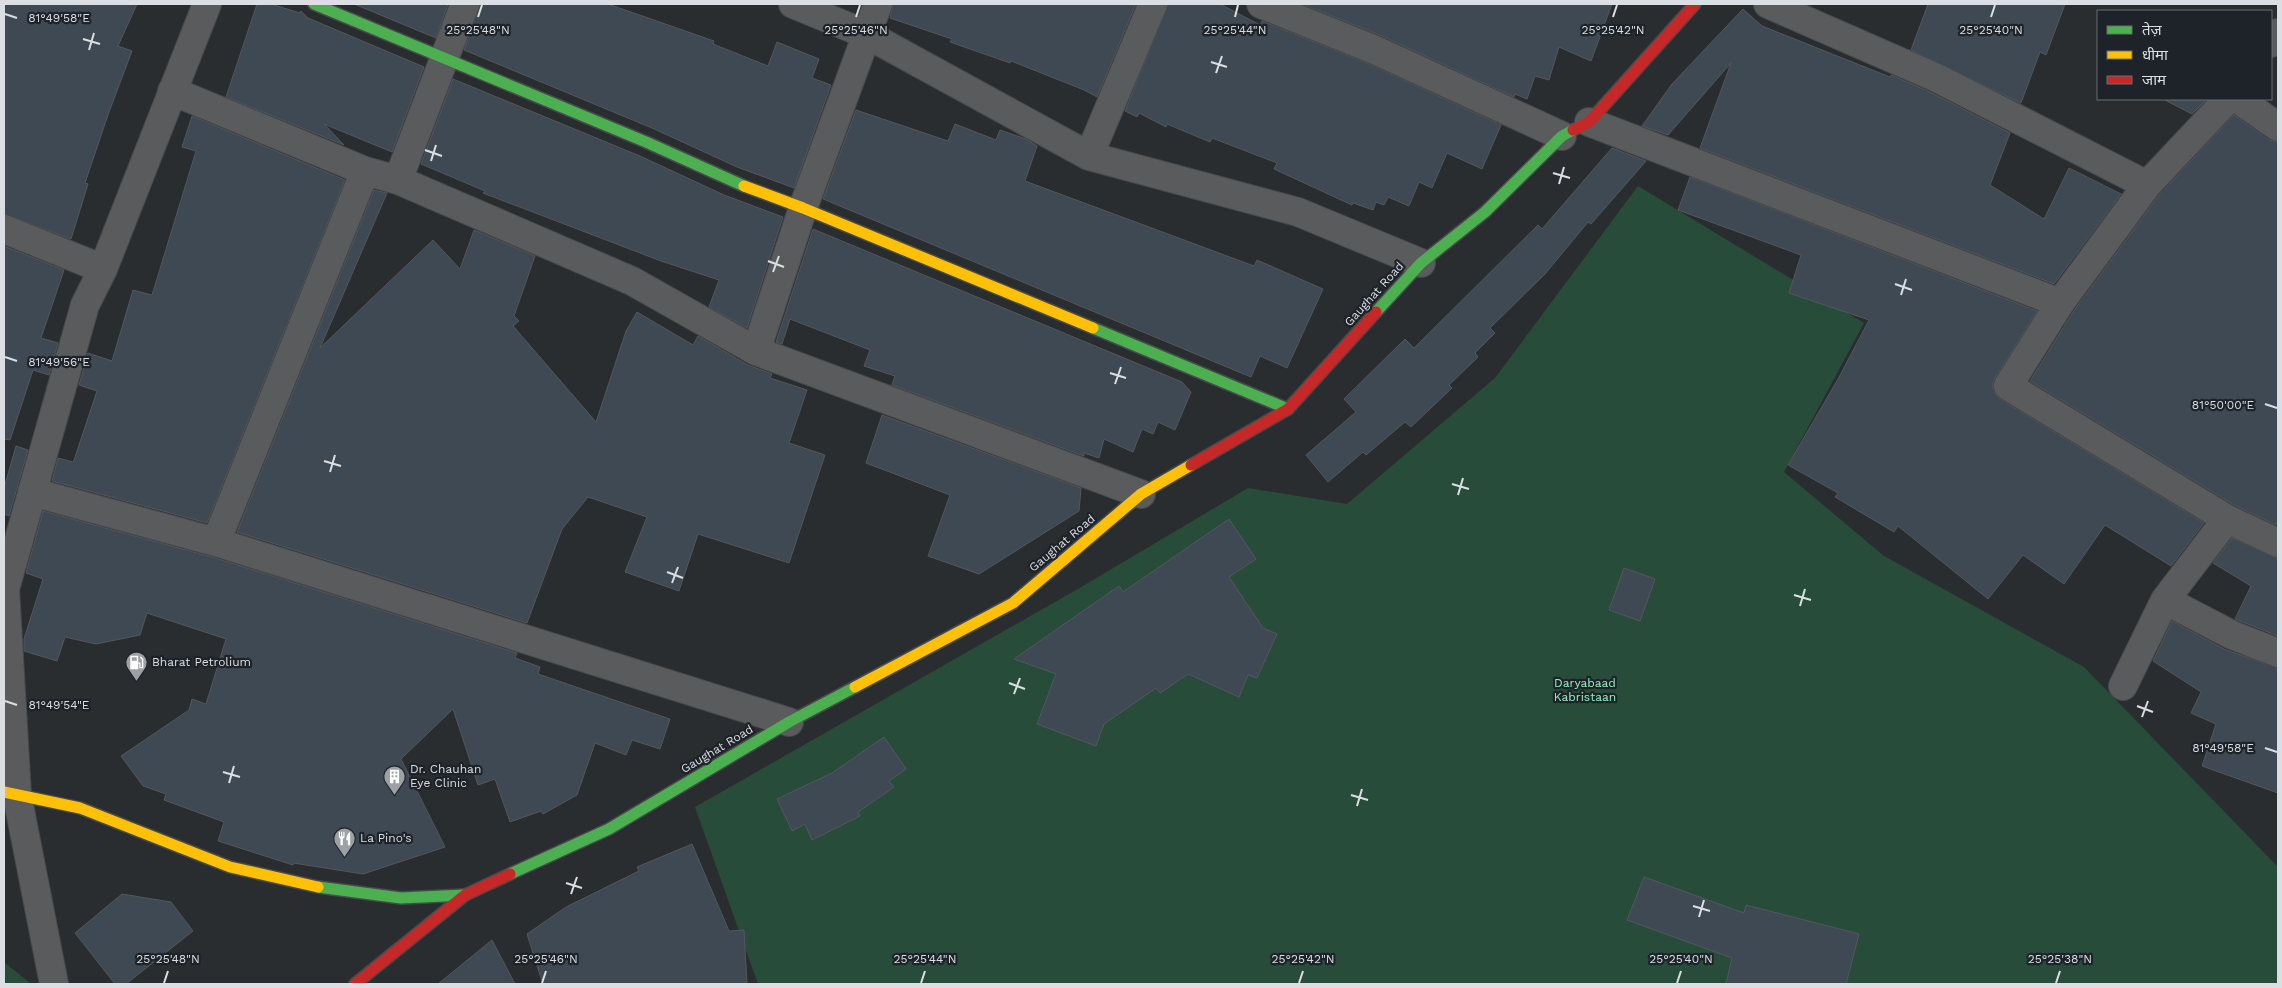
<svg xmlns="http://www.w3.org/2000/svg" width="2282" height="988" viewBox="0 0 2282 988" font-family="'Work Sans','Noto Sans Devanagari',sans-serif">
<rect width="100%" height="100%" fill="#292d30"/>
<path fill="#274d3a" d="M1638,186L1864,323L1784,472L1884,556L2084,667L2278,867V984H758L695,807L1083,586L1248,488L1347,504L1495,378Z
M4,962L31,984H4Z"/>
<path fill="#3e4953" stroke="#54575a" d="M4,4H137L118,46L132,51L109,112L85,183L88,184L71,239L4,214Z
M257,4H271L300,13L301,11L308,18L424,67L392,152L324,124L344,145L226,97Z
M354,4H448L436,38Z
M480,4H608L714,41L713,44L768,66L777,42L819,59L812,78L831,85L794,188L737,167L652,128L464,50Z
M893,4H1136L1097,97L1084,90L1011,61L1010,63L950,42L952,39L890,18Z
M1168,4H1220L1260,25L1262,21L1369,64L1501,125L1482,169L1447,153L1432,188L1419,182L1409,206L1388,197L1384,205L1376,202L1373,210L1353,203L1352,205L1274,169L1277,163L1212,138L1210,142L1167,124L1166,127L1139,113L1137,117L1125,111Z
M1302,4H1612L1591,61L1559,47L1549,80L1535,76L1527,99L1515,94L1514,97L1382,36Z
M1928,4H2065L2046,55L2040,52L2021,103L1911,50Z
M1743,9L1762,26L1890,77L1891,75L1930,92L2010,133L1990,185L2044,219L2069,168L2121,194L2054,284L1700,148L1731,63L1668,135L1642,126L1672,84Z
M453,79L640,156L724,195L783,217L747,328L709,307L719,280L661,261L483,193L485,191L421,164Z
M2163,99H2207L2192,114Z
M856,110L948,141L955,124L996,140L1000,130L1026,139L1037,146L1025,181L1254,266L1257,260L1323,289L1287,368L1260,356L1251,377L823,199Z
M2234,115L2269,140L2278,142V520L2276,525L2234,505L2030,381L2073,312L2159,195Z
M192,116L345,180L207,523L52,481L58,458L73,462L74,460L97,391L79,385L88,353L112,361L133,290L152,295L196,151L182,147Z
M1612,148L1646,161L1591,224L1588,222L1545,274L1490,328L1495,333L1475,353L1478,357L1449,385L1452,388L1411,427L1405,422L1366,455L1363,452L1328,482L1306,455L1356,412L1344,399L1405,339L1414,348L1538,225L1542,229Z
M1690,177L2037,311L1995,378L1992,386L1995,394L2000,399L2204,523L2171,566L2105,525L2064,584L2023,555L1988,599L1898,526L1894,532L1835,497L1838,493L1788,465L1838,379L1869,320L1789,293L1801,255L1678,210Z
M374,190L387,193L320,348L433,240L460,269L474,230L535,256L514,316L519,321L513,326L596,422L626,331L637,312L693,345L698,336L748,365L772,374L770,378L807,390L789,443L825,455L789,563L698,534L679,591L625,572L647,517L588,497L562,529L527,623L237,532Z
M813,229L1182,382L1191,392L1175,430L1158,422L1153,434L1142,429L1133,452L1104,439L1099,458L1084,453V456L892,385L895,376L864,366L870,350L790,319L782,344L776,342Z
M4,246L64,270L41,338L58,343L49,375L33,370L10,440L4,439Z
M882,415L1081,488L1079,511L979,574L928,556L950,495L866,463Z
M16,446L28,450L9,516L4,514V488Z
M43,511L212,557L517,653L515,658L540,667L538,674L670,719L660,749L632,740L626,755L595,743L577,795L543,814L541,811L510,822L495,779L478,785L453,709L401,759L445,847L363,874L293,863V865L218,841L224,822L164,800L166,794L143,786L121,756L189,710L192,699L206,704L226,639L147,613L140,635L96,644L65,637L57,661L24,651V639L43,579L26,573Z
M1229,519L1256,559L1229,577L1263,628L1277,634L1257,678L1248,675L1239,697L1188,674L1160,693L1156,688L1104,724L1096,746L1037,724L1056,674L1014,659L1119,586L1123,592Z
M2232,538L2278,558V636L2235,619L2251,586L2213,563Z
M1624,568L1655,579L1640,621L1609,610Z
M2172,621L2226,650L2278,668V793L2202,766L2216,724L2191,713L2201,692L2153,661Z
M884,737L906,769L889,781L894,787L858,812L860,816L812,840L805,824L792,831L777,799L832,773Z
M692,844L729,931L744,930L747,984H543L527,934L566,907L639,871L637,867Z
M1644,877L1744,913L1746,905L1859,934L1846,984H1726L1732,958L1627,920Z
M122,894L171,902L193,931L126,984H115L75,933Z
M492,940L515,984H438Z"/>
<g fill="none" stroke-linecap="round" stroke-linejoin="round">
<defs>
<path id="street" d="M793,4L868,35L1089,156L1298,212L1421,263
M1261,4L1375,50L1562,136
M1768,4L1937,78L2147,185
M2271,43L2278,33
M172,91L365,171L398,180L632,281L756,351L1141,494
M2228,99L2147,185L2060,303L2008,386L2227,519L2278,543
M2238,99L2278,127
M1589,122L2060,303
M1089,156L1153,4
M398,180L465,4
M4,229L103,269
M756,351L803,208L878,4
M32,492L216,542L789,722
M216,542L365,171
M2165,600L2232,635L2278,653
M2123,686L2165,600L2227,519
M54,984L17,795L5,589L85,305L103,269L207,4"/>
<path id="fast" d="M314,4L646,142L744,186
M1376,312L1421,263L1485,212L1562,136L1573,130
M1093,328L1288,409
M510,874L609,829L789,722L855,687
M318,887L401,898L465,895"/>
<path id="slow" d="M744,186L803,208L1093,328
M855,687L1013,603L1141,494L1191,465
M4,792L80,808L230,867L318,887"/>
<path id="jam" d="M1573,130L1589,122L1695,4
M1191,465L1288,409L1376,312
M355,984L465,895L510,874"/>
</defs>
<use href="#street" stroke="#474a4c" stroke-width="30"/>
<use href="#fast" stroke="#474a4c" stroke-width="14"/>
<use href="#slow" stroke="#474a4c" stroke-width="14"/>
<use href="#jam" stroke="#474a4c" stroke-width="14"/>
<use href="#street" stroke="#595b5d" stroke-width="28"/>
<use href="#fast" stroke="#4caf50" stroke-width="11"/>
<use href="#slow" stroke="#ffc107" stroke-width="11"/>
<use href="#jam" stroke="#c62828" stroke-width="11"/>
</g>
<path fill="none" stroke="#dbdfe3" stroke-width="2" d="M5,14L17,18M478,17L482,5M856,17L860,5M1235,17L1238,5M1613,17L1617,5M1991,17L1995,5M83,39L100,44M89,50L94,33M1211,62L1227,67M1216,73L1222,56M425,150L442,156M431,161L436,145M1553,173L1570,178M1559,184L1564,167M768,261L784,267M773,272L779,256M1895,284L1912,290M1901,295L1906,279M5,357L17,361M1110,373L1126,378M1115,384L1121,367M2265,404L2277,408M324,461L341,466M330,472L335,455M1452,484L1469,489M1458,495L1463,478M667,572L683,578M672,583L678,567M1794,595L1811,600M1800,606L1805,589M1009,683L1025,689M1014,694L1020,678M5,701L17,705M2137,706L2153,712M2142,717L2148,701M2265,748L2277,752M223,772L240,777M229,783L234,766M1351,795L1368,800M1357,806L1362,789M566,883L582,888M571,894L577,877M1693,906L1710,911M1699,917L1704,900M164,983L168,971M542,983L546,971M921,983L925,971M1299,983L1303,971M1677,983L1681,971M2056,983L2060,971"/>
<defs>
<symbol id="fuel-pin" viewBox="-11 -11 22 30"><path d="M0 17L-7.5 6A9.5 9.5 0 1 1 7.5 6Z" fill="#9da1a4" stroke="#1d2329"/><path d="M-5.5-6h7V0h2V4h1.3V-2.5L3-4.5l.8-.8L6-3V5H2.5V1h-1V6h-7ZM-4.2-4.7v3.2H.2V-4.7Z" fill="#fff"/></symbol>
<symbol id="building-pin" viewBox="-11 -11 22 30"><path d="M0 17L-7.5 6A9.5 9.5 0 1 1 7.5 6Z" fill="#9da1a4" stroke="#1d2329"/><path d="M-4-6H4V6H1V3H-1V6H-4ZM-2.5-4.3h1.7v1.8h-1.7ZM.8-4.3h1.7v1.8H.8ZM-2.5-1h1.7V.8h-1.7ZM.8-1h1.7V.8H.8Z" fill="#fff"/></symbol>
<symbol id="restaurant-pin" viewBox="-11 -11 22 30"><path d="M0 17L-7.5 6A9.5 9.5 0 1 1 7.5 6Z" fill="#9da1a4" stroke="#1d2329"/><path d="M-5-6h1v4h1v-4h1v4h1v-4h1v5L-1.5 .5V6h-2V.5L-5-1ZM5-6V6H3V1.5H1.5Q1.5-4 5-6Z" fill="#fff"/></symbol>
</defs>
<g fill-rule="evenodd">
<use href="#fuel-pin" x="124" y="650" width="25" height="34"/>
<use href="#building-pin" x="382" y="764" width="25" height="34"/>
<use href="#restaurant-pin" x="332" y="826" width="25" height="34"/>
</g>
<g text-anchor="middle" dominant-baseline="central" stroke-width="4.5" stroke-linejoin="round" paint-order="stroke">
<g font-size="12" fill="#dbdfe3" stroke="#1d2329">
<text transform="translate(1374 294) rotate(-48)">Gaughat Road</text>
<text transform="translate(1062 543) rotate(-40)">Gaughat Road</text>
<text transform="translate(717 749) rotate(-31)">Gaughat Road</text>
</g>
<g font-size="12" fill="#dbdfe3" stroke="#1d2329" text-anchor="start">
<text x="152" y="662">Bharat Petrolium</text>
<text x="410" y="769">Dr. Chauhan<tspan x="410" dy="14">Eye Clinic</tspan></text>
<text x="360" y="838">La Pino's</text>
</g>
<g font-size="12" fill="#91f2bc" stroke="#1d2329">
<text x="1585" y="683">Daryabaad<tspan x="1585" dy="14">Kabristaan</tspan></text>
</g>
</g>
<g font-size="12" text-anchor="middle" fill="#dbdfe3" stroke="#1d2329" stroke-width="4.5" stroke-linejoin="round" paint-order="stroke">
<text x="59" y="22">81°49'58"E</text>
<text x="478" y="34">25°25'48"N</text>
<text x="856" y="34">25°25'46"N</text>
<text x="1235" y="34">25°25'44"N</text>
<text x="1613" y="34">25°25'42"N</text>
<text x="1991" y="34">25°25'40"N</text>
<text x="59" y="366">81°49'56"E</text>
<text x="2223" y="409">81°50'00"E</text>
<text x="59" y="709">81°49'54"E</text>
<text x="2223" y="752">81°49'58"E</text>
<text x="168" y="963">25°25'48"N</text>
<text x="546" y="963">25°25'46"N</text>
<text x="925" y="963">25°25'44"N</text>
<text x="1303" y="963">25°25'42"N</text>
<text x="1681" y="963">25°25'40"N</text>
<text x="2060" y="963">25°25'38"N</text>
</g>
<rect width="2282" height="988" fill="none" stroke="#dbdfe3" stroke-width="10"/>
<rect x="2097" y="10" width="175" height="90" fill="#1d2329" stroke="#696e73"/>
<rect x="2107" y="26" width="25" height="8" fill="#4caf50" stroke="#696e73"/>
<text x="2142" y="35" font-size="15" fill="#dbdfe3">तेज़</text>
<rect x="2107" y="51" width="25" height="8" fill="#ffc107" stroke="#696e73"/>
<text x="2142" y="60" font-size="15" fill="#dbdfe3">धीमा</text>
<rect x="2107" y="76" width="25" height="8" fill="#c62828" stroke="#696e73"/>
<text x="2142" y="85" font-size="15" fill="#dbdfe3">जाम</text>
</svg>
